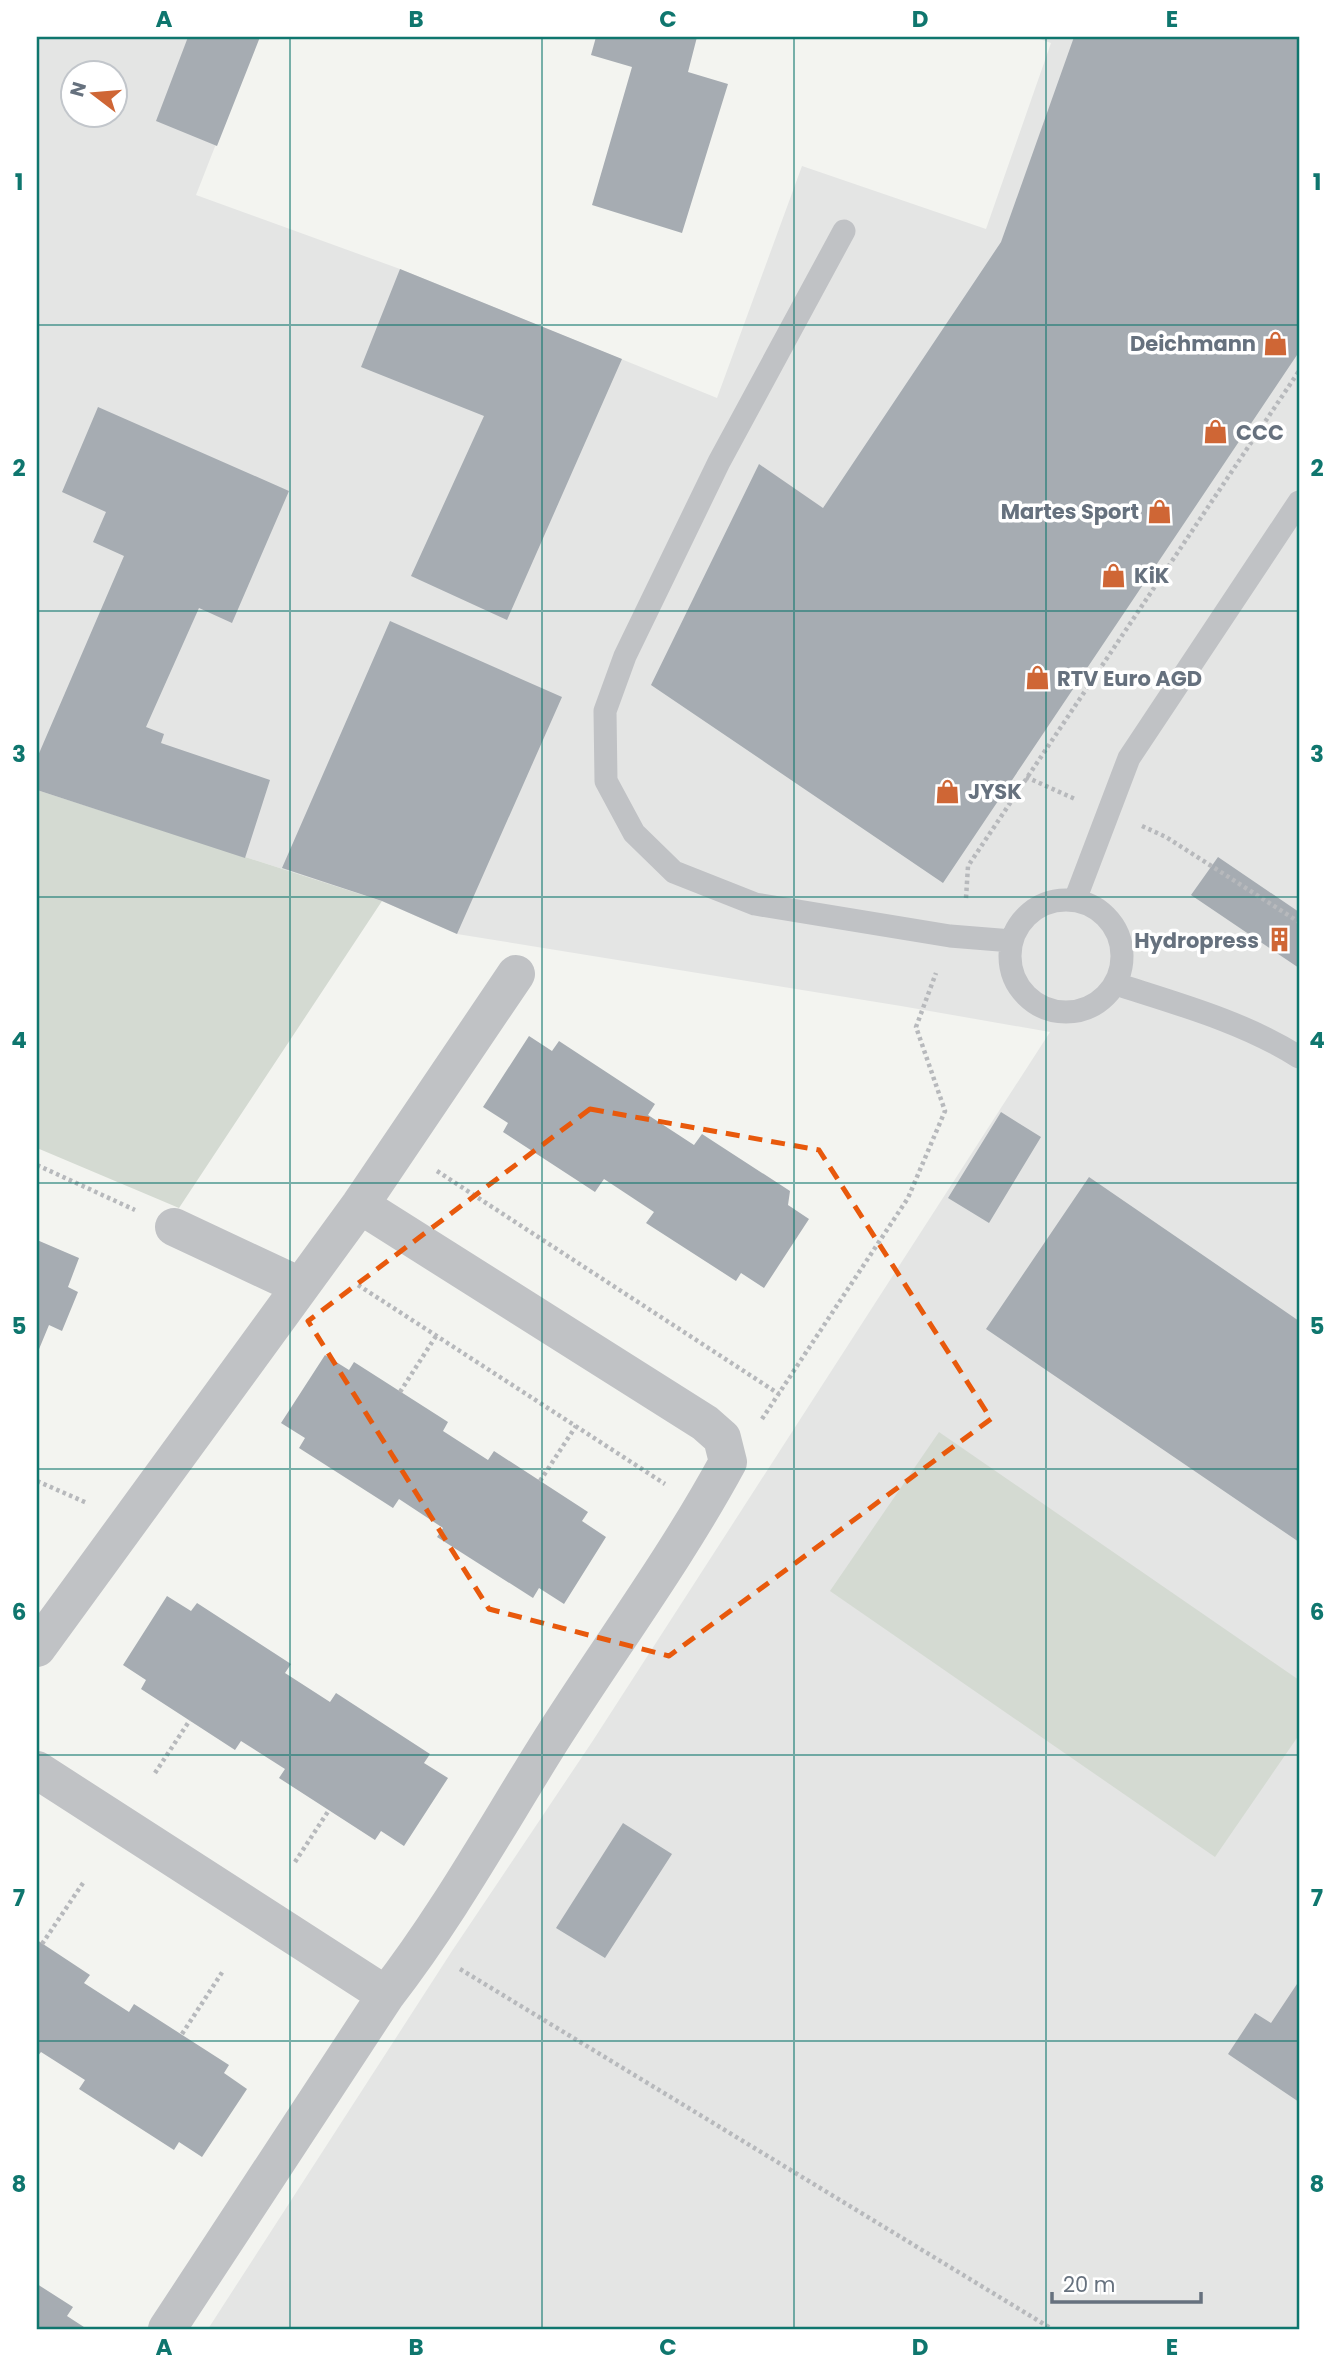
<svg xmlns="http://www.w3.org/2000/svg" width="1336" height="2366" viewBox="0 0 1336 2366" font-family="Poppins,sans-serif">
<rect width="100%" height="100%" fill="#f3f4f0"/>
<path fill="#e4e5e4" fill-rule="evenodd" d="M37,37H258L196,195L400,269L717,398L802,166L986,229L1051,43L1034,37H1299V2329H208L452,1951L592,1742L1050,1032L901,1006L457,934L382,901L37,790ZM74,74H116V116H74Z"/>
<path fill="#d4dad2" d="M37,790L382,901L179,1208L37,1148Z
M939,1432L1299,1680V1735L1215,1857L830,1591Z"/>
<path fill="#a6acb2" d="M188,37H260L217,146L156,121Z
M596,37H697L688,72L728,84L682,233L592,205L632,67L591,55Z
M1074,37H1299V352L943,883L651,685L759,464L823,508L1001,242Z
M400,269L622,359L507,620L411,576L484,416L361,367Z
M98,407L289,491L232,623L199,608L146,727L164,734L161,743L270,780L245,858L37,790V758L124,556L93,542L106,512L62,492Z
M390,621L562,697L457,934L382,901L282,868Z
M1218,857L1299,912V968L1191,895Z
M529,1036L552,1051L559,1041L655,1104L648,1115L694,1145L702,1134L790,1191L788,1205L809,1219L764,1288L741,1273L736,1281L646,1223L654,1212L604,1179L595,1192L503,1132L508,1123L483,1107Z
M1001,1112L1041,1137L989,1223L948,1198Z
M1089,1177L1299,1321V1542L986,1329Z
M37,1240L79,1258L68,1287L78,1292L62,1331L49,1325L37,1354Z
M325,1355L349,1370L354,1362L448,1422L443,1431L488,1460L494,1451L588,1512L582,1521L606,1537L564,1604L539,1588L533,1598L437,1537L443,1528L399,1499L393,1508L299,1448L305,1438L281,1423Z
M167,1596L191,1611L197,1603L291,1664L285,1673L330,1702L336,1693L430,1754L424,1763L448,1778L404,1846L381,1831L375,1840L279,1778L285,1769L241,1741L235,1750L141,1689L146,1680L123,1665Z
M623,1823L672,1854L605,1958L556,1928Z
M37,1940L90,1975L84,1983L129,2012L134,2004L229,2065L224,2073L247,2089L202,2157L179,2142L174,2150L79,2089L85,2080L41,2052L37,2057Z
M1299,1981V2102L1228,2054L1255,2013L1271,2023Z
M37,2284L73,2307L67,2316L87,2329H37Z"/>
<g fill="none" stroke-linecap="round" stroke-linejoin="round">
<path stroke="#b7b9bc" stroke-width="4.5" stroke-dasharray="3.5 3.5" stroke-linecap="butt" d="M1026,777L1075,799
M1142,826L1166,837L1299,922
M966,898L968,866L1299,371
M37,1165L135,1210
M437,1171L779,1394
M358,1285L665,1484
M400,1392L436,1336
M762,1419L908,1198L945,1111L916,1027L936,973
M37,1481L87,1503
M540,1481L576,1426
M155,1773L190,1720
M295,1862L329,1810
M42,1944L83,1883
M460,1969L1052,2329
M182,2034L223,1971"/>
<path stroke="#c0c2c5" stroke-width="23" d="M844,231L719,462L625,656L605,711L606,781L634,833L674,872L755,904L950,936L1012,941
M1075,900L1129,758L1299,502
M1010 956a56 56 0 1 1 112 0a56 56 0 1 1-112 0Z
M1116,984C1178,1004 1244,1022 1299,1057"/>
<path stroke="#c0c2c5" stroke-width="38" d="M174,1227L300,1286
M37,1648L360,1205L516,974
M37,1770L386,1995
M167,2329L386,1995C448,1915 497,1826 551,1740C610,1647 676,1558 728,1462L722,1438L705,1423L360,1205"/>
</g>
<path fill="none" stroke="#e8590c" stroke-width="5" stroke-dasharray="14 9" stroke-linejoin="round" d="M590,1109L819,1150L991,1419L669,1656L489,1609L308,1321Z"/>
<path fill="none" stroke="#0f766e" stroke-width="2" stroke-opacity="0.55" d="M290,37V2329M542,37V2329M794,37V2329M1046,37V2329M37,325H1299M37,611H1299M37,897H1299M37,1183H1299M37,1469H1299M37,1755H1299M37,2041H1299"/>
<defs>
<symbol id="shop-bare" viewBox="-9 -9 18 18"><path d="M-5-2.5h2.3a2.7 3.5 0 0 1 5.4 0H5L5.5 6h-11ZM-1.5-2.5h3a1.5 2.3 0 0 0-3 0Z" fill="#cf6635" stroke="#fff" stroke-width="2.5" paint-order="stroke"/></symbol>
<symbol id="building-bare" viewBox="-9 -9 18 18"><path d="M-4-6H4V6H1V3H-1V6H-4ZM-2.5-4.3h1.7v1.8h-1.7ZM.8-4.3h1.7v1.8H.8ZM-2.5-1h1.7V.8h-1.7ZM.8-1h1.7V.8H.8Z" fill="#cf6635" stroke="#fff" stroke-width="2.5" paint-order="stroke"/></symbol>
</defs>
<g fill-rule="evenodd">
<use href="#shop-bare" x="1258" y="326" width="35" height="35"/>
<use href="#shop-bare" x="1198" y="414" width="35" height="35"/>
<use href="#shop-bare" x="1142" y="494" width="35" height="35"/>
<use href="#shop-bare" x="1096" y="558" width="35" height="35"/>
<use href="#shop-bare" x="1020" y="660" width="35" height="35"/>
<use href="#shop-bare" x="930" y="774" width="35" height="35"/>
<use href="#building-bare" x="1262" y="922" width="35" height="35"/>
</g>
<g text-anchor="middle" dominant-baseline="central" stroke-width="7" stroke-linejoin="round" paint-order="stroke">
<g font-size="21" font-weight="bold" fill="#66717e" stroke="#fff" text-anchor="start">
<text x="1256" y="343" text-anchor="end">Deichmann</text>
<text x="1236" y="432">CCC</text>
<text x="1139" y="511" text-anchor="end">Martes Sport</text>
<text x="1134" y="575">KiK</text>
<text x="1057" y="678">RTV Euro AGD</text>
<text x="968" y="791">JYSK</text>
<text x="1259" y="940" text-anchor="end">Hydropress</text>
</g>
</g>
<rect width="1336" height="2366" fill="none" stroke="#ffffff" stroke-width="77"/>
<g transform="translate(94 94) rotate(286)"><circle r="33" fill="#ffffff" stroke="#c2c6cb" stroke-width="2"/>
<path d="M0-5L12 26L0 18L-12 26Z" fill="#cf6635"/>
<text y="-10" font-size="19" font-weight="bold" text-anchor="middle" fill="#66717e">N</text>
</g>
<path d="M1052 2292v10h149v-10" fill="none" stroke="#66717e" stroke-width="3.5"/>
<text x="1063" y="2292" font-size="21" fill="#66717e" stroke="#ffffff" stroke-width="5" paint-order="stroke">20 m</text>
<rect x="38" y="38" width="1260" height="2290" fill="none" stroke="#0f766e" stroke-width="2.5"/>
<g font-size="23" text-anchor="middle" font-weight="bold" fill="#0f766e">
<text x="164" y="27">A</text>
<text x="416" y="27">B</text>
<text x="668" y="27">C</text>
<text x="920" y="27">D</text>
<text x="1172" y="27">E</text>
<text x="19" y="190">1</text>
<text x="1317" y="190">1</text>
<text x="19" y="476">2</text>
<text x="1317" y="476">2</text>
<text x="19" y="762">3</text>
<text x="1317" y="762">3</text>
<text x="19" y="1048">4</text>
<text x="1317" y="1048">4</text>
<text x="19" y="1334">5</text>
<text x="1317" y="1334">5</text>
<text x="19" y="1620">6</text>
<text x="1317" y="1620">6</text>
<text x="19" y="1906">7</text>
<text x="1317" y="1906">7</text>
<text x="19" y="2192">8</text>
<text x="1317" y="2192">8</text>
<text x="164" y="2355">A</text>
<text x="416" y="2355">B</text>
<text x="668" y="2355">C</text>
<text x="920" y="2355">D</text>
<text x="1172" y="2355">E</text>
</g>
</svg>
